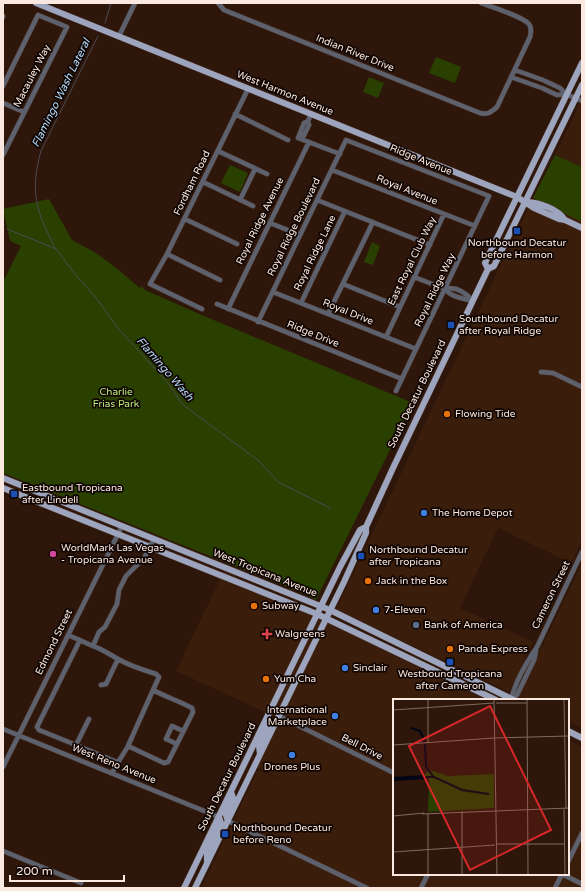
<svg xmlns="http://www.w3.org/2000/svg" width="585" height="891" viewBox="0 0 585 891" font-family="'Varela Round',sans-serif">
<rect width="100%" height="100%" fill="#2e160a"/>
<path fill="#3b1d0c" d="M582,99V167L555,155Z
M533,198L582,222V540L571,563L498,528L460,608L533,642L509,692L336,609Z
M582,563V728L568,721V700H524L518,697Z
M224,571L486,700H394V874H568V740L582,747V888H201L258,770L296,786L251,765L274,716L176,671Z"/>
<path fill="#2a4000" d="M436,57L461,67L455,83L429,73Z
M369,77L384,83L378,98L363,92Z
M555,155L582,167V222L533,198Z
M230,165L248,173L240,192L221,183Z
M49,199L72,240L96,253L115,267L140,288L142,286L145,290L204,316L413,403L316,600L307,595L3,473V282L21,246L10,241L3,209Z
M372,242L380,246L373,265L364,262Z"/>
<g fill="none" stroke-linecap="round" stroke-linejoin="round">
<path stroke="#4b4a53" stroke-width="1" d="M105,23L111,3
M7,229L56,249L74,273L97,299L117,327L168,383L182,404L259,461L278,482L330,508
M55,248C49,235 41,221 38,207C33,188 36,169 41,151L98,36"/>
<defs>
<path id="minor" d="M218,3L224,10L480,113C488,115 491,112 497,107L530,37C531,32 532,28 529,24C522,16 492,7 481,3
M3,16V17
M119,36L135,3
M515,70L543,80
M511,77L539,87
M545,81L560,88L566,94
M3,86L38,15L67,27L3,155
M542,88L557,95L566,94L582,101
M3,103L24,112
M235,114L288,140
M311,114L308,121L304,123L298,138L340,154
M302,139L309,125L308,121
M218,151L267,174
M332,170L475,226
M203,182L253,206
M240,200L255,169
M317,200L430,245
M185,219L237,244
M270,223L300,235
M167,254L220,280
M414,277L445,289C451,297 464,299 473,301
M343,284L400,307
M445,289C456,286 466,293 473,301
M273,292L416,349
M301,303L345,211
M217,304L402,379
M202,309L150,284L167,254L248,89
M228,309L309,142
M328,314L373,222
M258,322L346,140L489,196L396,391
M386,337L444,214
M541,372L553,373L582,387
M68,635L93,646L99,632L105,627L117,604L119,590L126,576L144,558L154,539
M93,646C102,649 109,654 118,659C130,666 143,670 156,674L159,677L153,690C166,697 179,701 192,708L193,712L168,762L164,763L128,746L153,690
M101,685L106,684L118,659
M512,699L517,695L534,660L536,651
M511,700C515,682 526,663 537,647L582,552
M279,716L394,773
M89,719L76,745L117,762
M3,729L219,817
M177,744L166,739L172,726L183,731
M76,745L39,730L37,727L80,640
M3,767L122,526
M112,773C117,763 123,755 128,746
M228,821L367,888
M3,851L81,883
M568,862L582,833
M562,874L582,884
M421,888L428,874
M555,888L562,874"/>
<path id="major" d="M36,3L517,197L534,208L559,219L565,220L582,228
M528,202C540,203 558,209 565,220
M488,269L485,263L582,63
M3,478L330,610L514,700
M3,488L317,614L496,700
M568,731L582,738
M260,754L259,746L270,722
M228,821L226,815L233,798L231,792
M207,861V852L221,823L219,817
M184,888L340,567L360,530L366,527
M195,888L344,582L366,533V527L393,468L488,269L494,266L582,85"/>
</defs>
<use href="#minor" stroke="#4b3428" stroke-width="5.5"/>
<use href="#major" stroke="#4b3428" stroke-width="7"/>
<use href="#minor" stroke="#5d616d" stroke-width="4.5"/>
<use href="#major" stroke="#9da5be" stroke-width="6"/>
</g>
<g fill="#1a4fb4" stroke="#0f0502" stroke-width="1.5">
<rect x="513" y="227" width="8" height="8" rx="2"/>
<rect x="447" y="321" width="8" height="8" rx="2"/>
<rect x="10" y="490" width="8" height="8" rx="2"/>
<rect x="357" y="552" width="8" height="8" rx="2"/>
<rect x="446" y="658" width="8" height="8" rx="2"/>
<rect x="221" y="830" width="8" height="8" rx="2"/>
</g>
<g fill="#e8710a" stroke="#0f0502" stroke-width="1.5">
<circle cx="447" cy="414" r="4"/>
<circle cx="368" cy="581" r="4"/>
<circle cx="254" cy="606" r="4"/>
<circle cx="450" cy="649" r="4"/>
<circle cx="266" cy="679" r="4"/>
</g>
<g fill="#3f7fe0" stroke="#0f0502" stroke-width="1.5">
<circle cx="424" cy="513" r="4"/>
<circle cx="376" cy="610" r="4"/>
<circle cx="345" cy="668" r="4"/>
<circle cx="335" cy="716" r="4"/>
<circle cx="292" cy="755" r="4"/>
</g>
<circle fill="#d1479c" stroke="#0f0502" stroke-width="1.5" cx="53" cy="554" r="4"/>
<circle fill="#5c6f8a" stroke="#0f0502" stroke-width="1.5" cx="416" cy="625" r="4"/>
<path fill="#e0444e" stroke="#0f0502" stroke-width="1.5" d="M265 628h4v4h4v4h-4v4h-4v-4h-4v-4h4z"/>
<g text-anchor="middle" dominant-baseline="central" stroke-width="3.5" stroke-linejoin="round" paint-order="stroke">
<g font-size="10" fill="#fbe9e1" stroke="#0f0502">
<text transform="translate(355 53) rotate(22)">Indian River Drive</text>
<text transform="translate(32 76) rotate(-63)">Macauley Way</text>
<text transform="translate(285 93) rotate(22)">West Harmon Avenue</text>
<text transform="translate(421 160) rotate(22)">Ridge Avenue</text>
<text transform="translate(192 183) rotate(-64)">Fordham Road</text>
<text transform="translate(407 190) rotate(22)">Royal Avenue</text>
<text transform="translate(260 221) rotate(-64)">Royal Ridge Avenue</text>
<text transform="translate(294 227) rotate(-64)">Royal Ridge Boulevard</text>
<text transform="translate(315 253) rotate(-64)">Royal Ridge Lane</text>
<text transform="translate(412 261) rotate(-64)">East Royal Club Way</text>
<text transform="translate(435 290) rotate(-64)">Royal Ridge Way</text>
<text transform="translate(348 312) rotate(22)">Royal Drive</text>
<text transform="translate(313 334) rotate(22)">Ridge Drive</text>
<text transform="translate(417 394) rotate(-64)">South Decatur Boulevard</text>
<text transform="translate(265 573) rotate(22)">West Tropicana Avenue</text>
<text transform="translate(551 595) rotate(-64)">Cameron Street</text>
<text transform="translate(54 642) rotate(-64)">Edmond Street</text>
<text transform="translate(362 747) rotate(27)">Bell Drive</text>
<text transform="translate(114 764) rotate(22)">West Reno Avenue</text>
<text transform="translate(227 777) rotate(-64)">South Decatur Boulevard</text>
</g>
<g font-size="10" fill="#fbe9e1" stroke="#0f0502" text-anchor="start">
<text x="517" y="243" text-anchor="middle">Northbound Decatur<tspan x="517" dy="12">before Harmon</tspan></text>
<text x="459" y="319">Southbound Decatur<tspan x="459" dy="12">after Royal Ridge</tspan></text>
<text x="455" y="414">Flowing Tide</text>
<text x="22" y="488">Eastbound Tropicana<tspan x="22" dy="12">after Lindell</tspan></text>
<text x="432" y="513">The Home Depot</text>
<text x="61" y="548">WorldMark Las Vegas<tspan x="61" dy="12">- Tropicana Avenue</tspan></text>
<text x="369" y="550">Northbound Decatur<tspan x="369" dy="12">after Tropicana</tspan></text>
<text x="376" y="581">Jack in the Box</text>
<text x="262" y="606">Subway</text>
<text x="384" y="610">7-Eleven</text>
<text x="424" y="625">Bank of America</text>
<text x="275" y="634">Walgreens</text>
<text x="458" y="649">Panda Express</text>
<text x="353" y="668">Sinclair</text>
<text x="450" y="674" text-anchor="middle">Westbound Tropicana<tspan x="450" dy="12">after Cameron</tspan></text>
<text x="274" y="679">Yum Cha</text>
<text x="327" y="710" text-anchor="end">International<tspan x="327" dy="12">Marketplace</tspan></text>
<text x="292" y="767" text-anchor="middle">Drones Plus</text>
<text x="233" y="828">Northbound Decatur<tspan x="233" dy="12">before Reno</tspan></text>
</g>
<g font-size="10" fill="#bcec7d" stroke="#0f0502">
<text x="116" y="392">Charlie<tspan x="116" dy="12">Frias Park</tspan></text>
</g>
<g font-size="11" font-style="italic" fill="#b3d9f8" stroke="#0f0502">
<text transform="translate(61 93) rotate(-64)">Flamingo Wash Lateral</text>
<text transform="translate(165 369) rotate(49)">Flamingo Wash</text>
</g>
</g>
<g transform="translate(393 699)">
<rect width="176" height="176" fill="#2e160a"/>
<path d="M36,71L55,77L101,75V109L35,113L36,80L31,76Z" fill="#2a4000"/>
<path d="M31,76L34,80L0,82V78Z" fill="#000616"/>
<path fill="none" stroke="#000616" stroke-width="2" d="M18,29L27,32L32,43M32,45L33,68L40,77M33,78H41L69,91L96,95"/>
<path fill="none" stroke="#806a60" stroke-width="1" d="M101,0L104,176M134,0L135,176M171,0L173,110M103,4H134M0,11L101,4M35,44V0M0,46L101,39L176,37M171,110L172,176M29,115L176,109M0,117L31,114M104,145H172M0,153L102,146M35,176V114M69,176V112"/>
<path fill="#d62828" fill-opacity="0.15" stroke="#d62828" stroke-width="2" d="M97,7L158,131L77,171L16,47Z"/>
<rect width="176" height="176" fill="none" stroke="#fbe9e1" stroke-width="2"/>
</g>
<rect width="585" height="891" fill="none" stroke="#fbe9e1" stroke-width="8"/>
<path d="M10 875v6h114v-6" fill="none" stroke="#fbe9e1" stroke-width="2"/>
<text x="16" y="875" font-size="12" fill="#fbe9e1" stroke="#0f0502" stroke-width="3" paint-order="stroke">200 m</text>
</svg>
